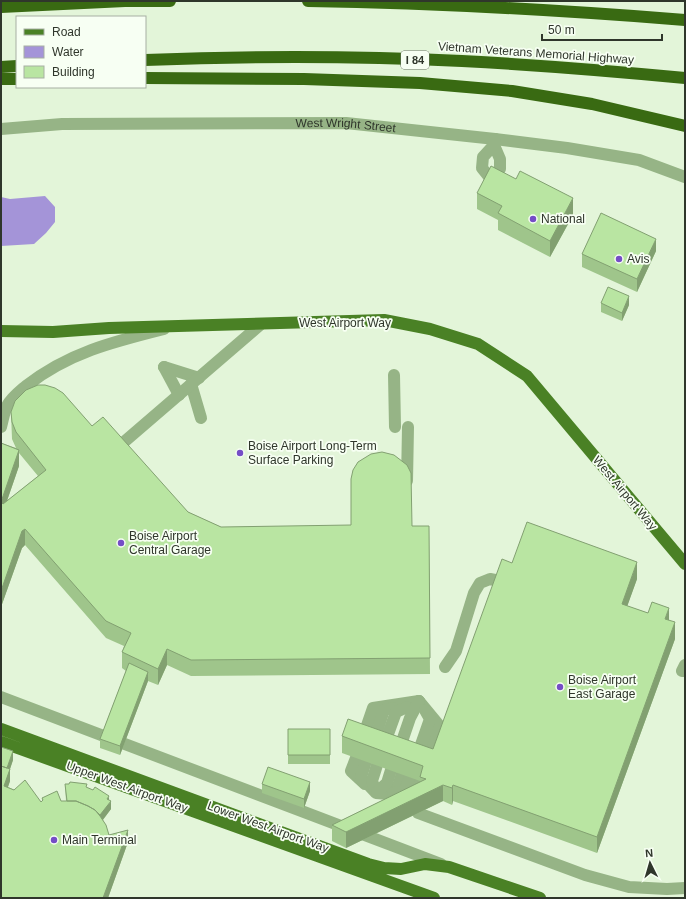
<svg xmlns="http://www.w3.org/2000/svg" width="686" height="899" viewBox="0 0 686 899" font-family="Arial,sans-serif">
<rect width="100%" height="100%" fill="#e3f5d9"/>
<path fill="#a494d8" d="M45,196L55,207V222L46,233L34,244L1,246V197L10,199Z"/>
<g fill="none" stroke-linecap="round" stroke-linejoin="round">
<g stroke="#96b486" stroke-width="12">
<path id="s1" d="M1,129L62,124L346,123L495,139L567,148L639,160L685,177"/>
<path d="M494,145L500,159V169L490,178L482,168L483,157L494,145L495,139"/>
<path d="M164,367L199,378"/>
<path d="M164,367L179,395"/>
<path d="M394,375L395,427"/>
<path d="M191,384L201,418"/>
<path d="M1,427C3,420 4,412 7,406C11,398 19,392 26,386C68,353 112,342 164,329"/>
<path d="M117,448L261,324"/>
<path d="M407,481L408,427"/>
<path d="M685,665L682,671H685"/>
<path d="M445,667L456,651L474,593L480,583L490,579L500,581"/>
<path d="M1,697L441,864"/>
<path d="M419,701L438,724L425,762"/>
<path d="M362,740L373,708L419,701"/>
<path d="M373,744L384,710L393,708"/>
<path d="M383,748L396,712L407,707"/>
<path d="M398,753L410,718L419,701"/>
<path d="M356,758L351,771L365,784"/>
<path d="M416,759L430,719L425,710"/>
<path d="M366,761L361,777L376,793L413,796L419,780"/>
<path d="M387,791L397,789L402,774"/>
<path d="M376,792L372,781L377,765"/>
<path d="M377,792L387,783L391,770"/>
<path d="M393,793L404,792L410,777"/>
<path d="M418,813L585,875L629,887L667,889L685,888"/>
</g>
<path stroke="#4a8125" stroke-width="12" d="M1,331L53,332L109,328L384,320L430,329L478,344L527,376L685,564
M1,729L368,864L384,868L401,869L425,864L449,867L540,898
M1,742L434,898"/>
<path stroke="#396a12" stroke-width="12" d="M308,1C434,3 560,10 685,20
M1,7L125,1H170
M145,60C251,56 357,56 462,61C536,65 611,71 685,78
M1,67L17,66
M145,78L304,79L420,83L512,91L592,104L685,126
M1,79H17"/>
</g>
<path fill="#9fc58b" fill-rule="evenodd" d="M477,193L573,215L550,257L498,230V220L477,209Z
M656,251L637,292L582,267V254Z
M601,303L629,305L622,321L601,312Z
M11,412L92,426L188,512L221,527L429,526L430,674L191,676L167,665L158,685L148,681L120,755L100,748V739L126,671L122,668V652L124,646L106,638L25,545L22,548L1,607V443L16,448L12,439ZM19,453L38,476L7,501L19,466Z
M512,563L637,579L627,606L669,620L675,639L597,853L453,801L452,805L443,801L346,848L332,841V825L420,782V781L342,753V736L433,749Z
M288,729H330V764H288Z
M1,747L13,760L10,769V781L8,787L41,802L42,801V798L61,801H66L65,784L87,788L109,800L111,809L103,820L109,835L128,842L108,898H1Z
M262,784L310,791L304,808L262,793Z"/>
<path fill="#82a071" d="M573,198V215L550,257V241Z
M656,239V251L637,292V279Z
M629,296V305L622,321V313Z
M19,450V466L1,518V502Z
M25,529V545L22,548L1,607V591L22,531Z
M637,562V579L622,621V604Z
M669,608V625L665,619Z
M675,622V639L597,853V837Z
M167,649V665L158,685V669Z
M148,672V681L120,755V746Z
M13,751V760L10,769V781L4,798V786L6,771Z
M310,782V791L304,808V799Z
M443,785V801L346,848V832Z
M453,785V801L452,805V788Z
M109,796V804L111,801V809L98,826V818Z
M128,830V842L108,898H103Z"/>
<path fill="#b9e5a2" stroke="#82a071" d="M491,166L516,179L520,171L573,198L550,241L498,213L502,206L477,193Z
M601,213L656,239L637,279L582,254Z
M608,287L629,296L622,313L601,303Z
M38,385H45L55,388L63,393L92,426L103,417L188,512L221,527L351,525V479L353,470L358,462L371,454L382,452L394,455L407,465L411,473L412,526H429L430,658L191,660L167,649L158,669L122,652L131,633L106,621L25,529L22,531L1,591V443L19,450L1,502L3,504L46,470L16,432L12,422L11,412L15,401L26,390Z
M527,522L637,562L622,604L648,613L652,602L669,608L665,619L675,622L597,837L453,785L452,788L443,785L346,832L332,825L426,779L420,777L423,766L342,736L348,719L433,749L502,559L512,563Z
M129,663L148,672L120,746L100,739Z
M288,729H330V755H288Z
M1,747L13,751L7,768L1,766Z
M1,766L10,769L4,786L14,790L25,780L41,802L43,800L42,798L57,791L61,801H76L88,806L95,810L100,816L106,825L109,835L128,830L103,898H1Z
M268,767L310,782L304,799L262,784Z
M70,782L87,784L86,787L93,790L95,787L109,796L107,799L111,801L100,815L95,810L88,806L76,801H67L65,784H69Z"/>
<g fill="#754dc6" stroke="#f7fff3" stroke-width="1.5">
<circle cx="533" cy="219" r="4"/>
<circle cx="619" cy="259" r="4"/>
<circle cx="240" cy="453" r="4"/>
<circle cx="121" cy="543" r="4"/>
<circle cx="560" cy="687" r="4"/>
<circle cx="54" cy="840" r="4"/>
</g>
<g text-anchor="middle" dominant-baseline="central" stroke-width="3.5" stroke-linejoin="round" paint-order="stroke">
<rect fill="#f7fff3" stroke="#6b7267" stroke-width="1" x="401" y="51" width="28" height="18" rx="3"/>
<g font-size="11" font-weight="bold" fill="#2f362b">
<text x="415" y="60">I 84</text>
</g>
<g font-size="12" fill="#2f362b" stroke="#f7fff3">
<text transform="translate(536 53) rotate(4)">Vietnam Veterans Memorial Highway</text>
<text stroke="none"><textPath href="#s1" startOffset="345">West Wright Street</textPath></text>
<text x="345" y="323">West Airport Way</text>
<text transform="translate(625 493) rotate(50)">West Airport Way</text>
<text transform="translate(127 787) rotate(20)">Upper West Airport Way</text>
<text transform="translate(268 827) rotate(20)">Lower West Airport Way</text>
</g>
<g font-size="12" fill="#2f362b" stroke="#f7fff3" text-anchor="start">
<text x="541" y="219">National</text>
<text x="627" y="259">Avis</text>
<text x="248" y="446">Boise Airport Long-Term<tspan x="248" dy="14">Surface Parking</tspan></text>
<text x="129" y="536">Boise Airport<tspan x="129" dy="14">Central Garage</tspan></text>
<text x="568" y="680">Boise Airport<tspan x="568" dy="14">East Garage</tspan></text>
<text x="62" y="840">Main Terminal</text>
</g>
</g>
<rect width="686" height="899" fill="none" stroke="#2f362b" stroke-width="4"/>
<rect x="16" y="16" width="130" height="72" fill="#f7fff3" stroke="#a7afa3"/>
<rect x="24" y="29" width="20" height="6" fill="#4a8125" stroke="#a7afa3"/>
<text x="52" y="36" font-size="12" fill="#2f362b">Road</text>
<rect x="24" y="46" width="20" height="12" fill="#a494d8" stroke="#a7afa3"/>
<text x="52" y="56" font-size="12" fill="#2f362b">Water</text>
<rect x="24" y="66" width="20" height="12" fill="#b9e5a2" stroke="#a7afa3"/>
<text x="52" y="76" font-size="12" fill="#2f362b">Building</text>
<g transform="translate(650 863) rotate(355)" stroke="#f7fff3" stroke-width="3" paint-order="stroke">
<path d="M0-3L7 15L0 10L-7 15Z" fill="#2f362b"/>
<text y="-6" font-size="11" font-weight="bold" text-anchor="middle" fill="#2f362b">N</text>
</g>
<path d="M542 34v6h120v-6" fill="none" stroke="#2f362b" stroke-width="2"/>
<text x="548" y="34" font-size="12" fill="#2f362b" stroke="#f7fff3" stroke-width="3" paint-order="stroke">50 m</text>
</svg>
